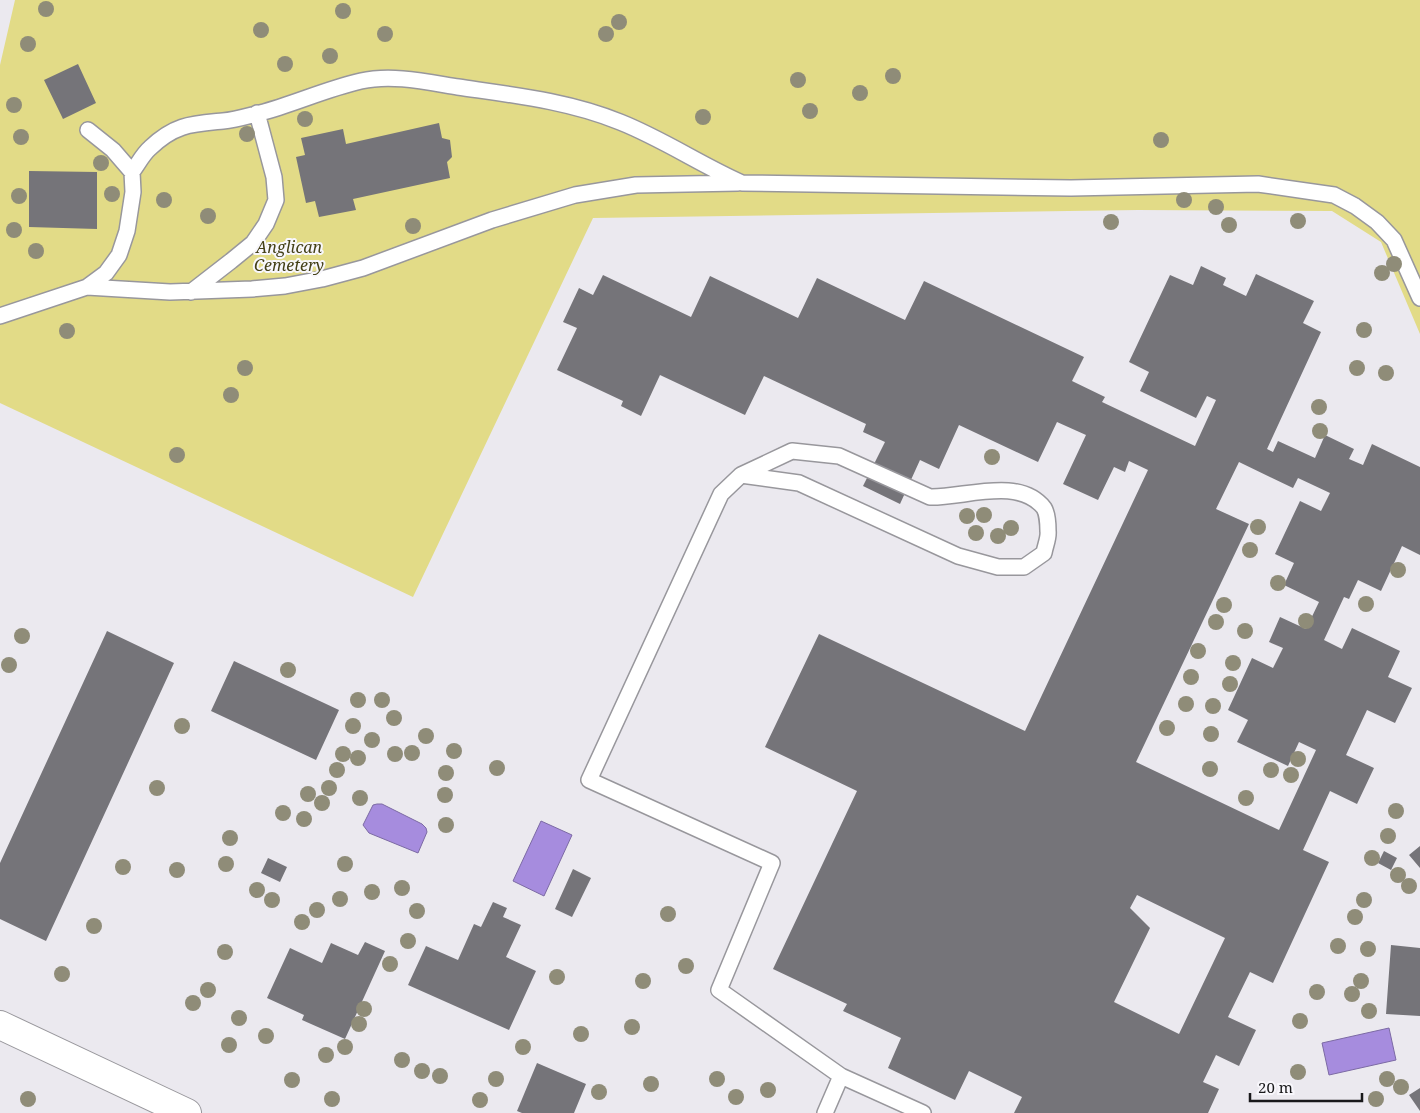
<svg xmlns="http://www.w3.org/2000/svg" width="1420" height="1113" viewBox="0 0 1420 1113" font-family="'Noto Serif',serif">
<rect width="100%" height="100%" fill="#ebe9ef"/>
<path fill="#e2db87" d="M15,0H1420V334L1381,242L1332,211L1138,210L593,218L413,597L0,403V65Z"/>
<path fill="#a68cde" stroke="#7c6aa4" d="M377,804H382L422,824L426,828L427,832L418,853L369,833L363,825L373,805Z
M541,821L572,835L544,896L513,881Z
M1389,1028L1396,1060L1329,1075L1322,1043Z"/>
<path fill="#757479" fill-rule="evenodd" d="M78,64L96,103L63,119L44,80Z
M439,123L442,138L450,140L452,157L447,162L450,178L353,199L356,210L319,217L315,201L306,203L296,157L305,155L301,138L343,129L346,144Z
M29,171L97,172V229L29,227Z
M1201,266L1226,278L1223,285L1246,296L1256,274L1314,301L1303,323L1321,332L1267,449L1273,452L1278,441L1315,458L1325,435L1354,449L1349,459L1363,465L1372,444L1420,467V555L1402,546L1381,591L1358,580L1349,599L1344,597L1324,640L1342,649L1352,628L1400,651L1388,677L1412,688L1395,723L1367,710L1346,755L1374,768L1357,804L1330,791L1303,850L1329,862L1273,983L1250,972L1228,1017L1256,1030L1239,1066L1216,1055L1203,1082L1219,1089L1208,1113H1014L1022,1097L969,1071L955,1100L888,1068L901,1038L843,1011L847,1004L773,969L857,791L765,747L819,634L1025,731L1148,470L1129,461L1125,472L1114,467L1098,500L1063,484L1086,435L1057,422L1038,462L959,425L939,469L920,460L900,504L863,486L885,442L863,432L866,424L764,376L745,415L660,375L641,416L621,406L623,401L557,370L577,328L563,322L579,288L593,295L603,275L691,317L710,276L798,318L817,278L905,320L924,281L1084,357L1072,381L1105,397L1102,402L1195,446L1216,400L1207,396L1196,418L1140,391L1149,372L1129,362L1170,275L1193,285ZM1239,462L1293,488L1298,478L1330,493L1321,511L1300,501L1275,554L1294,563L1284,585L1319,602L1306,629L1280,617L1269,642L1283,648L1273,668L1252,658L1228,710L1248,720L1237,742L1288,766L1299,742L1316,750L1279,830L1136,762L1249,524L1216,509ZM1137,895L1225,938L1179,1034L1114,1002L1150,928L1130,908Z
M107,631L174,663L46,941L0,919V863Z
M234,661L339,710L316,760L211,711Z
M1420,846V868L1409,855Z
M1384,851L1397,858L1391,870L1378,863Z
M268,858L287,867L280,882L261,873Z
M573,869L591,878L572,917L555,909Z
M493,902L507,908L503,917L521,925L506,957L536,971L509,1030L408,985L426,946L458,960L474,924L481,927Z
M365,942L385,951L345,1039L302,1020L304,1015L267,998L290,948L322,963L331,943L358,955Z
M1391,945L1420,948V1016L1386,1014Z
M537,1063L586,1084L574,1113H522L517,1111Z
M1420,1088V1111L1409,1095Z"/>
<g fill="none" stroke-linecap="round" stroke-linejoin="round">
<defs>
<path id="lane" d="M132,172C138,164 143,154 150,148C175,124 192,124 223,121C235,120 248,116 260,113C294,104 326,89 361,81C392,74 427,82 458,87C513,95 569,101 620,122C663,139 701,165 742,183L1071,188L1258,184L1334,195L1355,206L1377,222L1394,240L1420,298
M87,287L170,292L252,289L285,286L322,279L363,268L492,220L575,195L636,185L738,183
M191,292L231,261L253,243L266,224L276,200L274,177L257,113
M0,316L87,287L106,273L119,255L127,231L133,192L132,172L113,150L88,130
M741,475L792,451L839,456L930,497C964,498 1019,476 1044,508C1047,513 1048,525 1048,531C1049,538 1045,546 1044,553L1024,567H998L958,556L799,483L741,475L721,494L589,780L772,863L719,990L841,1076
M825,1113L841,1076L923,1113"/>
<path id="secondary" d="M0,1025L187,1113"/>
</defs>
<use href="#lane" stroke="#98979c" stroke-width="18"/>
<use href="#secondary" stroke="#98979c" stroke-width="30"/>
<use href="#lane" stroke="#fff" stroke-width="15"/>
<use href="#secondary" stroke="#fff" stroke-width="28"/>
</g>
<g fill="#8f8c78">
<circle cx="46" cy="9" r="8"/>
<circle cx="343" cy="11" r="8"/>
<circle cx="619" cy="22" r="8"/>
<circle cx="261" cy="30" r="8"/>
<circle cx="385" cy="34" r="8"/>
<circle cx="606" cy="34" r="8"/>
<circle cx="28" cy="44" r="8"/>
<circle cx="330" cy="56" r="8"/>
<circle cx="285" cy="64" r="8"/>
<circle cx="893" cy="76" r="8"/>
<circle cx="798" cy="80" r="8"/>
<circle cx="860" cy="93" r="8"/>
<circle cx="14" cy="105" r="8"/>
<circle cx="810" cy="111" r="8"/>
<circle cx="703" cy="117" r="8"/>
<circle cx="305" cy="119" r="8"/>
<circle cx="247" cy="134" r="8"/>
<circle cx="21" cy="137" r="8"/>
<circle cx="1161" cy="140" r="8"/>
<circle cx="101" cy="163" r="8"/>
<circle cx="112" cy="194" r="8"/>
<circle cx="19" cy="196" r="8"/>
<circle cx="164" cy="200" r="8"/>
<circle cx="1184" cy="200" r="8"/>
<circle cx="1216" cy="207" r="8"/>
<circle cx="208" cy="216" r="8"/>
<circle cx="1298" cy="221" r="8"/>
<circle cx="1111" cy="222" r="8"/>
<circle cx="1229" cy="225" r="8"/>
<circle cx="413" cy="226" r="8"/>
<circle cx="14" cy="230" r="8"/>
<circle cx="36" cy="251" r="8"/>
<circle cx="1394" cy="264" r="8"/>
<circle cx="1382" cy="273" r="8"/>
<circle cx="1364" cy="330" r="8"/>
<circle cx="67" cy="331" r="8"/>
<circle cx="245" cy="368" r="8"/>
<circle cx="1357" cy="368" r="8"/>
<circle cx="1386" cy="373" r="8"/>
<circle cx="231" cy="395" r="8"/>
<circle cx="1319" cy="407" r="8"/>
<circle cx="1320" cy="431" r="8"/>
<circle cx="177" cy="455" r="8"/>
<circle cx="992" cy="457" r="8"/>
<circle cx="984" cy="515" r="8"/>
<circle cx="967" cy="516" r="8"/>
<circle cx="1258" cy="527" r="8"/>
<circle cx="1011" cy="528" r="8"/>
<circle cx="976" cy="533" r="8"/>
<circle cx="998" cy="536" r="8"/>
<circle cx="1250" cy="550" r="8"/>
<circle cx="1398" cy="570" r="8"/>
<circle cx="1278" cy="583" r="8"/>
<circle cx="1366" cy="604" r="8"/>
<circle cx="1224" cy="605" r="8"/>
<circle cx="1306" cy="621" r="8"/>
<circle cx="1216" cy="622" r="8"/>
<circle cx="1245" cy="631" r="8"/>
<circle cx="22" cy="636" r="8"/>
<circle cx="1198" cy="651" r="8"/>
<circle cx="1233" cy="663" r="8"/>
<circle cx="9" cy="665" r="8"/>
<circle cx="288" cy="670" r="8"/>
<circle cx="1191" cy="677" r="8"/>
<circle cx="1230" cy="684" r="8"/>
<circle cx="358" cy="700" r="8"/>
<circle cx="382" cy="700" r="8"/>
<circle cx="1186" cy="704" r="8"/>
<circle cx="1213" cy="706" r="8"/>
<circle cx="394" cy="718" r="8"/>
<circle cx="182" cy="726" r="8"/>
<circle cx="353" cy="726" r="8"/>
<circle cx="1167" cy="728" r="8"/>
<circle cx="1211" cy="734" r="8"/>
<circle cx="426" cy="736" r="8"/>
<circle cx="372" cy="740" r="8"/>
<circle cx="454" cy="751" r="8"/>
<circle cx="412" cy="753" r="8"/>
<circle cx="343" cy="754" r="8"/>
<circle cx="395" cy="754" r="8"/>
<circle cx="358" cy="758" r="8"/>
<circle cx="1298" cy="759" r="8"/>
<circle cx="497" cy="768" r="8"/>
<circle cx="1210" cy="769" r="8"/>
<circle cx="337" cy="770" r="8"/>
<circle cx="1271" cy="770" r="8"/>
<circle cx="446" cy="773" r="8"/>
<circle cx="1291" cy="775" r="8"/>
<circle cx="157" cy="788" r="8"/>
<circle cx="329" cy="788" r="8"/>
<circle cx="308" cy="794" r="8"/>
<circle cx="445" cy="795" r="8"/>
<circle cx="360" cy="798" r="8"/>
<circle cx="1246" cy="798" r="8"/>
<circle cx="322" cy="803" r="8"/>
<circle cx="1396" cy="811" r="8"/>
<circle cx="283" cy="813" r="8"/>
<circle cx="304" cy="819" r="8"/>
<circle cx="446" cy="825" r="8"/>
<circle cx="1388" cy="836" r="8"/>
<circle cx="230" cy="838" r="8"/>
<circle cx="1372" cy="858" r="8"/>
<circle cx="226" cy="864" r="8"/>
<circle cx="345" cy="864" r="8"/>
<circle cx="123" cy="867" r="8"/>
<circle cx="177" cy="870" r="8"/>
<circle cx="1398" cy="875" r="8"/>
<circle cx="1409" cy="886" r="8"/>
<circle cx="402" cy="888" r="8"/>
<circle cx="257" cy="890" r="8"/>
<circle cx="372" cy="892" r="8"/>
<circle cx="340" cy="899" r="8"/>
<circle cx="272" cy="900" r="8"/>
<circle cx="1364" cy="900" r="8"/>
<circle cx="317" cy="910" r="8"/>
<circle cx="417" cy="911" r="8"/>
<circle cx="668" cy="914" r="8"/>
<circle cx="1355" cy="917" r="8"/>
<circle cx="302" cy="922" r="8"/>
<circle cx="94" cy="926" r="8"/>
<circle cx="408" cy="941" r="8"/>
<circle cx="1338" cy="946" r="8"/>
<circle cx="1368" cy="949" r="8"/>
<circle cx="225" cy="952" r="8"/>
<circle cx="390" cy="964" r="8"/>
<circle cx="686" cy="966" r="8"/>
<circle cx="62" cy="974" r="8"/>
<circle cx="557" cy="977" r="8"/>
<circle cx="643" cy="981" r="8"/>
<circle cx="1361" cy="981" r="8"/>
<circle cx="208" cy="990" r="8"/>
<circle cx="1317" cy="992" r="8"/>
<circle cx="1352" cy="994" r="8"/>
<circle cx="193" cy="1003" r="8"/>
<circle cx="364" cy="1009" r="8"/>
<circle cx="1369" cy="1011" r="8"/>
<circle cx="239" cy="1018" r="8"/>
<circle cx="1300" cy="1021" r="8"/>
<circle cx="359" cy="1024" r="8"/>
<circle cx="632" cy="1027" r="8"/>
<circle cx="581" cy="1034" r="8"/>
<circle cx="266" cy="1036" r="8"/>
<circle cx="229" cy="1045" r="8"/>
<circle cx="345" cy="1047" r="8"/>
<circle cx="523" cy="1047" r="8"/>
<circle cx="326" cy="1055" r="8"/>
<circle cx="402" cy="1060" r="8"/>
<circle cx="422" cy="1071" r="8"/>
<circle cx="1298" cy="1072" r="8"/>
<circle cx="440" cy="1076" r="8"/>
<circle cx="496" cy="1079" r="8"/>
<circle cx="717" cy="1079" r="8"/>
<circle cx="1387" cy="1079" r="8"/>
<circle cx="292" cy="1080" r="8"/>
<circle cx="651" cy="1084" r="8"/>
<circle cx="1401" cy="1087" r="8"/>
<circle cx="768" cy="1090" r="8"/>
<circle cx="599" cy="1092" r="8"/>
<circle cx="736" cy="1097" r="8"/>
<circle cx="28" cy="1099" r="8"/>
<circle cx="332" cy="1099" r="8"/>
<circle cx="1376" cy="1099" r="8"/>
<circle cx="480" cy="1100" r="8"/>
</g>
<g text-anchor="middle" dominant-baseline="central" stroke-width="4" stroke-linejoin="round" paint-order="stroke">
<g font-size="16" font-style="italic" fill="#444017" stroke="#f8f7fc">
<text x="289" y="247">Anglican<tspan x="289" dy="18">Cemetery</tspan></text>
</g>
</g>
<path d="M1250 1093v8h112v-8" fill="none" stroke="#19191b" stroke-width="2.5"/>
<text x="1258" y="1093" font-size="15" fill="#19191b" stroke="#f8f7fc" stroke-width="4" paint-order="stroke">20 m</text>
</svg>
